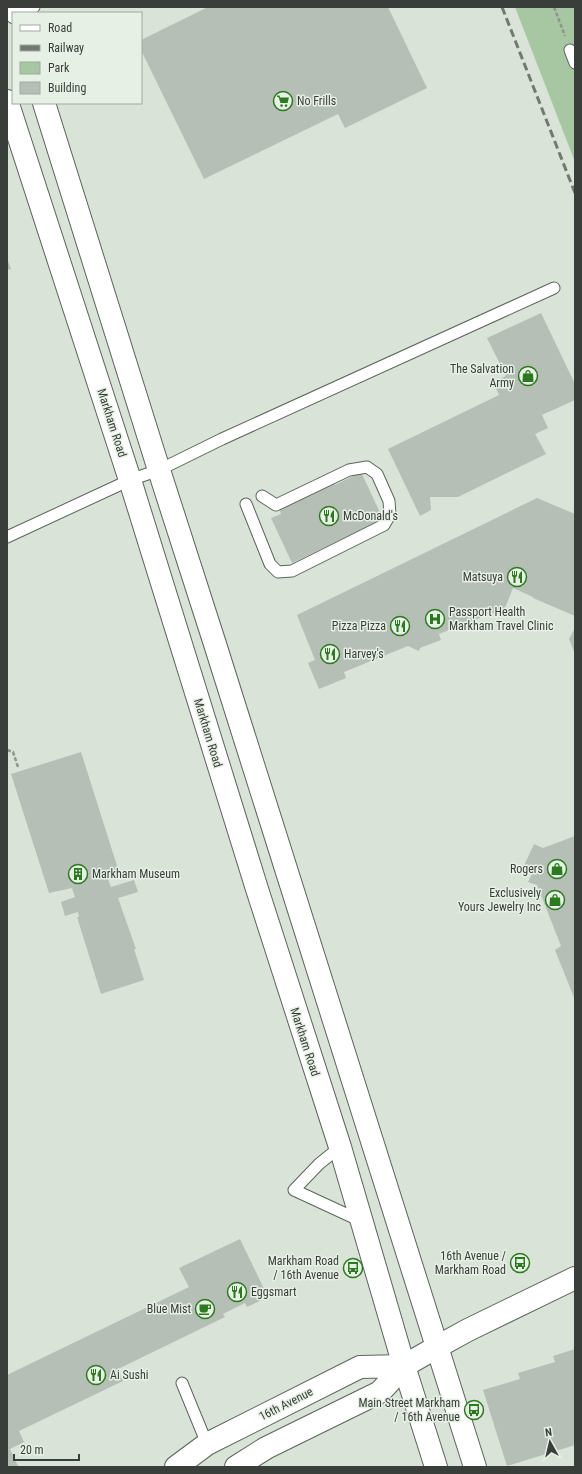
<svg xmlns="http://www.w3.org/2000/svg" width="582" height="1474" viewBox="0 0 582 1474" font-family="'Roboto Condensed',sans-serif">
<rect width="100%" height="100%" fill="#d9e3d8"/>
<path fill="#a7c7a2" d="M515,7H575V162Z"/>
<path fill="#b6bfb5" d="M208,7H388L427,88L345,128L338,114L204,179L141,50V40Z
M7,258L11,269L7,270Z
M541,313L575,384V400L542,415L548,428L535,434L546,454L458,497H430L431,510L420,516L388,449L499,395L493,382L506,376L487,338Z
M361,472L383,519L292,563L271,518L281,514L279,508L334,482L335,485Z
M537,498L575,514V616L533,598V597L513,588L505,608L439,634L441,640L420,648L419,651L408,646L344,672L346,678L319,689L308,663L315,660L297,615Z
M575,628V654L569,639Z
M81,752L119,872L107,876L111,887L134,880L138,892L118,898L136,949H134L144,980L101,994L77,917H79L78,912L65,916L61,902L75,897L72,888L49,893L11,774Z
M575,836V1000L555,950L561,946L537,885L528,882L532,874L522,870L534,844L543,848Z
M240,1239L268,1297L247,1307L245,1303L223,1314L225,1317L118,1369L123,1381L19,1431L24,1442L10,1449L18,1466L15,1467H7V1375L189,1287L179,1268Z
M575,1349V1445L507,1466L483,1390L520,1379L518,1373L555,1362L553,1356Z"/>
<g fill="none" stroke-linecap="round" stroke-linejoin="round">
<defs>
<path id="service" d="M21,13L34,7
M570,50L575,63
M246,504L270,564L278,572L292,571L384,525L390,515L389,501L377,474L367,467L349,470L276,505L262,496
M7,537L130,480L159,470L222,439L554,288
M340,1147L319,1164L294,1190L361,1221
M182,1383L207,1444"/>
<path id="secondary" d="M176,1467L207,1444L360,1367L404,1366
M236,1467L266,1448L380,1392L404,1366L437,1347L468,1330L575,1278"/>
<path id="primary" d="M14,7L16,13
M7,101L130,480L257,889L340,1147L404,1366L436,1467
M44,103L159,470L214,641L475,1467"/>
</defs>
<use href="#service" stroke="#5c645b" stroke-width="13"/>
<use href="#secondary" stroke="#5c645b" stroke-width="24"/>
<use href="#primary" stroke="#5c645b" stroke-width="24"/>
<path stroke="#8e958d" stroke-width="2.5" stroke-dasharray="4 2" stroke-linecap="butt" d="M554,7L565,36
M7,750L13,752L18,767"/>
<use href="#service" stroke="#fff" stroke-width="11"/>
<use href="#secondary" stroke="#fff" stroke-width="22"/>
<use href="#primary" stroke="#fff" stroke-width="22"/>
<path stroke="#737972" stroke-width="3" stroke-dasharray="8 4" stroke-linecap="butt" d="M502,7L575,193"/>
</g>
<defs>
<symbol id="supermarket-ring" viewBox="-11 -11 22 22"><circle r="9.5" fill="#e7f0e5" stroke="#2c7920" stroke-width="1.5"/><path d="M-6-5.5h2.5l.6 2H6L4.5 2H-2.5L-4.4-4H-6ZM-1.5 3.2a1.3 1.3 0 1 0 .1 0ZM3 3.2a1.3 1.3 0 1 0 .1 0Z" fill="#2c7920"/></symbol>
<symbol id="shop-ring" viewBox="-11 -11 22 22"><circle r="9.5" fill="#e7f0e5" stroke="#2c7920" stroke-width="1.5"/><path d="M-5-2.5h2.3a2.7 3.5 0 0 1 5.4 0H5L5.5 6h-11ZM-1.5-2.5h3a1.5 2.3 0 0 0-3 0Z" fill="#2c7920"/></symbol>
<symbol id="restaurant-ring" viewBox="-11 -11 22 22"><circle r="9.5" fill="#e7f0e5" stroke="#2c7920" stroke-width="1.5"/><path d="M-5-6h1v4h1v-4h1v4h1v-4h1v5L-1.5 .5V6h-2V.5L-5-1ZM5-6V6H3V1.5H1.5Q1.5-4 5-6Z" fill="#2c7920"/></symbol>
<symbol id="hospital-ring" viewBox="-11 -11 22 22"><circle r="9.5" fill="#e7f0e5" stroke="#2c7920" stroke-width="1.5"/><path d="M-5-5h3v3.5h4V-5h3V5h-3V1.5h-4V5h-3Z" fill="#2c7920"/></symbol>
<symbol id="building-ring" viewBox="-11 -11 22 22"><circle r="9.5" fill="#e7f0e5" stroke="#2c7920" stroke-width="1.5"/><path d="M-4-6H4V6H1V3H-1V6H-4ZM-2.5-4.3h1.7v1.8h-1.7ZM.8-4.3h1.7v1.8H.8ZM-2.5-1h1.7V.8h-1.7ZM.8-1h1.7V.8H.8Z" fill="#2c7920"/></symbol>
<symbol id="bus-ring" viewBox="-11 -11 22 22"><circle r="9.5" fill="#e7f0e5" stroke="#2c7920" stroke-width="1.5"/><path d="M-5-6H5V4H4V6H2V4H-2V6H-4V4H-5ZM-3.5-4V0h7V-4ZM-3.5 1.2v1.5H-2V1.2ZM2 1.2v1.5H3.5V1.2Z" fill="#2c7920"/></symbol>
<symbol id="cafe-ring" viewBox="-11 -11 22 22"><circle r="9.5" fill="#e7f0e5" stroke="#2c7920" stroke-width="1.5"/><path d="M-5.5-4.5H6V0H3Q3 3.5 0 3.5H-2.5Q-5.5 3.5-5.5 0ZM3-3.2v2h1.7v-2ZM-6 4.5H4V6H-6Z" fill="#2c7920"/></symbol>
</defs>
<g fill-rule="evenodd">
<use href="#supermarket-ring" x="272" y="90" width="22" height="22"/>
<use href="#shop-ring" x="517" y="365" width="22" height="22"/>
<use href="#restaurant-ring" x="318" y="505" width="22" height="22"/>
<use href="#restaurant-ring" x="506" y="566" width="22" height="22"/>
<use href="#hospital-ring" x="424" y="608" width="22" height="22"/>
<use href="#restaurant-ring" x="389" y="615" width="22" height="22"/>
<use href="#restaurant-ring" x="319" y="643" width="22" height="22"/>
<use href="#shop-ring" x="546" y="858" width="22" height="22"/>
<use href="#building-ring" x="67" y="863" width="22" height="22"/>
<use href="#shop-ring" x="544" y="889" width="22" height="22"/>
<use href="#bus-ring" x="509" y="1252" width="22" height="22"/>
<use href="#bus-ring" x="342" y="1257" width="22" height="22"/>
<use href="#restaurant-ring" x="226" y="1281" width="22" height="22"/>
<use href="#cafe-ring" x="194" y="1298" width="22" height="22"/>
<use href="#restaurant-ring" x="85" y="1364" width="22" height="22"/>
<use href="#bus-ring" x="463" y="1399" width="22" height="22"/>
</g>
<g text-anchor="middle" dominant-baseline="central" stroke-width="3" stroke-linejoin="round" paint-order="stroke">
<g font-size="12" fill="#3a3e3a" stroke="#e7f0e5" text-anchor="end">
<text x="297" y="101" text-anchor="start">No Frills</text>
<text x="514" y="369">The Salvation<tspan x="514" dy="14">Army</tspan></text>
<text x="343" y="516" text-anchor="start">McDonald's</text>
<text x="503" y="577">Matsuya</text>
<text x="449" y="612" text-anchor="start">Passport Health<tspan x="449" dy="14">Markham Travel Clinic</tspan></text>
<text x="386" y="626">Pizza Pizza</text>
<text x="344" y="654" text-anchor="start">Harvey's</text>
<text x="543" y="869">Rogers</text>
<text x="92" y="874" text-anchor="start">Markham Museum</text>
<text x="541" y="893">Exclusively<tspan x="541" dy="14">Yours Jewelry Inc</tspan></text>
<text x="506" y="1256">16th Avenue /<tspan x="506" dy="14">Markham Road</tspan></text>
<text x="339" y="1261">Markham Road<tspan x="339" dy="14">/ 16th Avenue</tspan></text>
<text x="251" y="1292" text-anchor="start">Eggsmart</text>
<text x="191" y="1309">Blue Mist</text>
<text x="110" y="1375" text-anchor="start">Ai Sushi</text>
<text x="460" y="1403">Main Street Markham<tspan x="460" dy="14">/ 16th Avenue</tspan></text>
</g>
<g font-size="12" fill="#3a3e3a" stroke="#e7f0e5">
<text transform="translate(112 423) rotate(72)">Markham Road</text>
<text transform="translate(208 733) rotate(73)">Markham Road</text>
<text transform="translate(305 1042) rotate(72)">Markham Road</text>
<text transform="translate(286 1404) rotate(-27)">16th Avenue</text>
</g>
</g>
<rect width="582" height="1474" fill="none" stroke="#3a3e3a" stroke-width="16"/>
<rect x="12" y="12" width="130" height="92" fill="#e7f0e5" stroke="#a2a9a1"/>
<rect x="20" y="25" width="20" height="6" fill="#ffffff" stroke="#a2a9a1"/>
<text x="48" y="32" font-size="12" fill="#3a3e3a">Road</text>
<rect x="20" y="45" width="20" height="6" fill="#737972" stroke="#a2a9a1"/>
<text x="48" y="52" font-size="12" fill="#3a3e3a">Railway</text>
<rect x="20" y="62" width="20" height="12" fill="#a7c7a2" stroke="#a2a9a1"/>
<text x="48" y="72" font-size="12" fill="#3a3e3a">Park</text>
<rect x="20" y="82" width="20" height="12" fill="#b6bfb5" stroke="#a2a9a1"/>
<text x="48" y="92" font-size="12" fill="#3a3e3a">Building</text>
<g transform="translate(550 1442) rotate(352)" stroke="#e7f0e5" stroke-width="3" paint-order="stroke">
<path d="M0-3L7 15L0 10L-7 15Z" fill="#3a3e3a"/>
<text y="-6" font-size="11" font-weight="bold" text-anchor="middle" fill="#3a3e3a">N</text>
</g>
<path d="M14 1454v6h65v-6" fill="none" stroke="#3a3e3a" stroke-width="2"/>
<text x="20" y="1454" font-size="12" fill="#3a3e3a" stroke="#e7f0e5" stroke-width="3" paint-order="stroke">20 m</text>
</svg>
